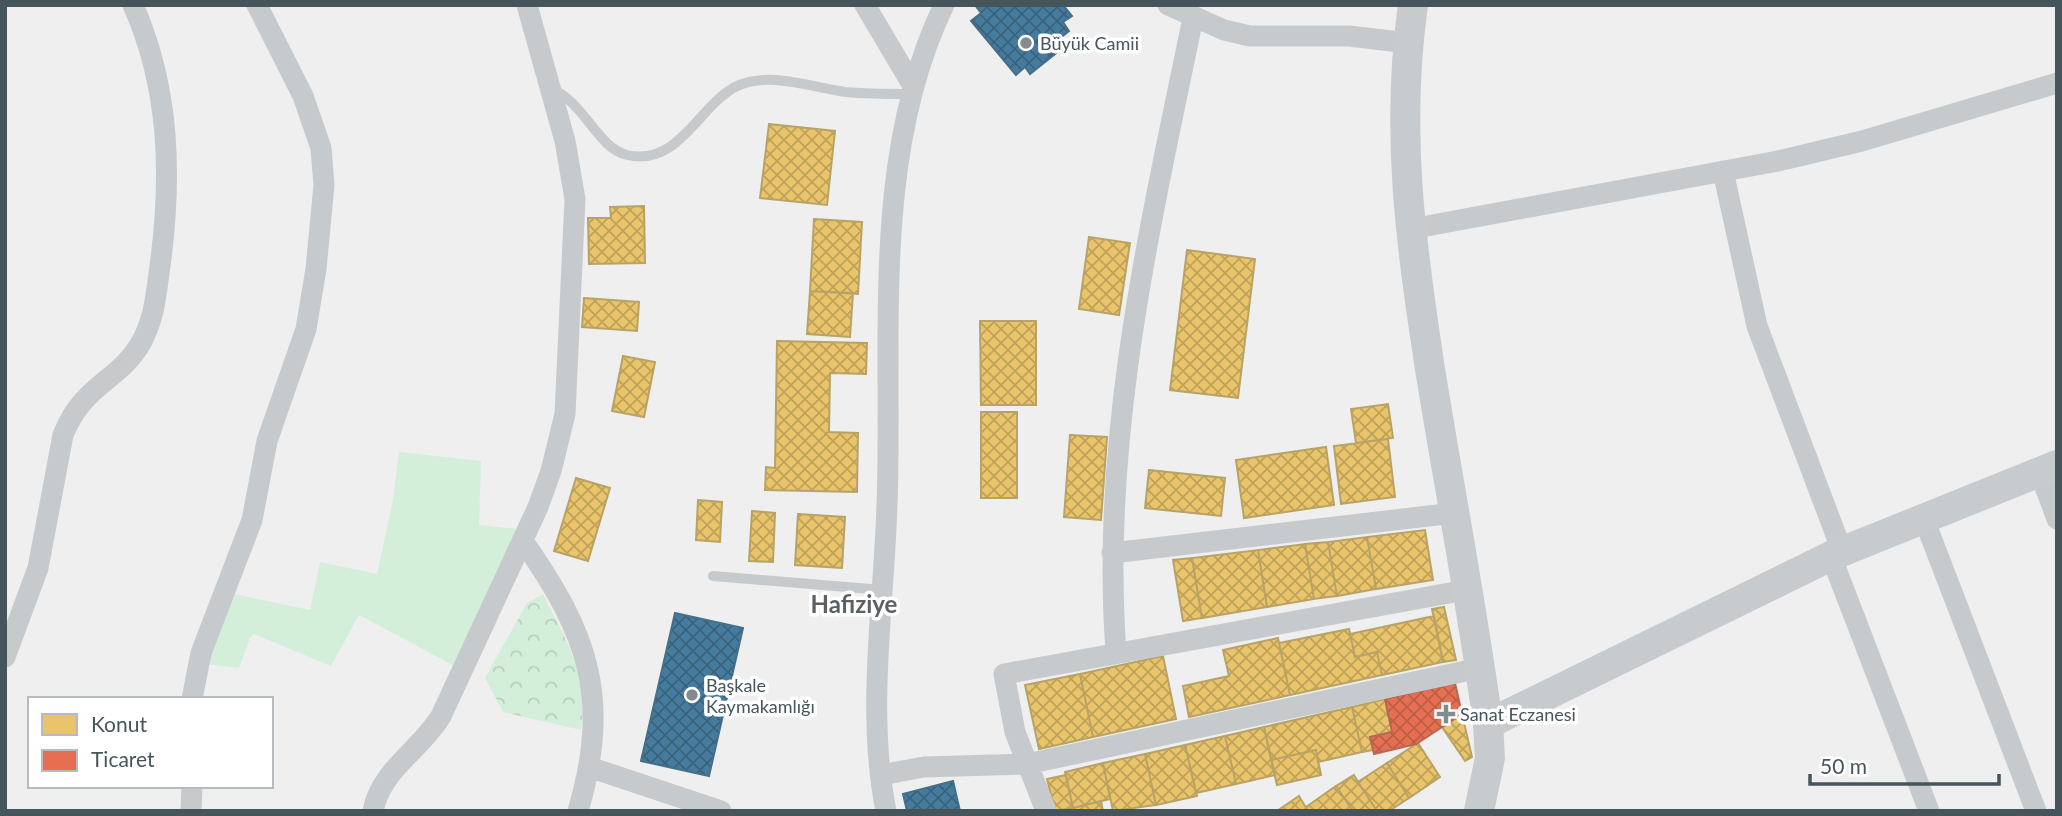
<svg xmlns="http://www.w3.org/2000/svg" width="2062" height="816" viewBox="0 0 2062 816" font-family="Lato,sans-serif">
<defs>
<pattern id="park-crowns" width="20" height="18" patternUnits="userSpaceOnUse" patternTransform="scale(1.75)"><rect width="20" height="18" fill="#d3efda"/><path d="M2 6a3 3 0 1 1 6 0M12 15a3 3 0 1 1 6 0" fill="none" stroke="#b6cfbe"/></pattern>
<pattern id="homes-cross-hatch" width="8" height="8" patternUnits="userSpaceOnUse" patternTransform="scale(1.75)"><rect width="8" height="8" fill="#e9c46a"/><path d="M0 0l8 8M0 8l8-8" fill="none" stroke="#bfa25a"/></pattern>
<pattern id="shops-cross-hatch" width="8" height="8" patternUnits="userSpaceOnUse" patternTransform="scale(1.75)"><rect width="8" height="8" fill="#e76f51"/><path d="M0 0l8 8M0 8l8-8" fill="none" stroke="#bd5e46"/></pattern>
<pattern id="public-cross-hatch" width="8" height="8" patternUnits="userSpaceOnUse" patternTransform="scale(1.75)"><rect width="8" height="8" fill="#457b9d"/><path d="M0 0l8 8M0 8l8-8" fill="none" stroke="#39637d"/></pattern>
</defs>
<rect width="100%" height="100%" fill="#f0efef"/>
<path fill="#d3efda" d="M399,452L481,461L479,525L528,530L460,669L359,615L331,666L254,634L250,638L239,668L198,663L225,592L310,610L320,562L377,574L393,500Z"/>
<path fill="url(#park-crowns)" d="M543,594C567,643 589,674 581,730L503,712L485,678L527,603Z"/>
<path fill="url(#homes-cross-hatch)" stroke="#b8a366" stroke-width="2" d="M769,124L835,131L827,205L760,198Z
M644,206L645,263L589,264L588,218H611L610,207Z
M814,219L862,222L858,294L810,291Z
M1089,237L1130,243L1119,315L1079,309Z
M1187,250L1255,259L1238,398L1170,390Z
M810,291L853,293L850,337L807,334Z
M584,298L639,302L637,331L582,327Z
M980,321H1036V405H981Z
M777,341L867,343L866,374L830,373L829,432L858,433L857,492L765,490L766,467L775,468Z
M623,356L655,362L644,417L612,411Z
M1388,404L1393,438L1356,443L1351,409Z
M981,412H1017V498H981Z
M1070,435L1107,437L1101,520L1064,517Z
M1388,439L1395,497L1341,504L1334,446Z
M1326,447L1334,505L1244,518L1236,460Z
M1149,470L1225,478L1221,516L1145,508Z
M576,478L610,488L588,561L554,551Z
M698,500L722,502L720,542L696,540Z
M752,511L775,513L773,562L749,561Z
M798,514L845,517L842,568L795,565Z
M1425,530L1433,580L1376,589L1367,537Z
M1367,537L1376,589L1337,596L1328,542Z
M1328,542L1337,596L1314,599L1305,544Z
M1305,544L1314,599L1267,607L1258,550Z
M1258,550L1267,607L1202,618L1192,558Z
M1192,558L1202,618L1183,621L1173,560Z
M1444,607L1456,660L1443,662L1432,609Z
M1434,616L1443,662L1382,675L1377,652L1355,657L1350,634Z
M1349,629L1355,657L1377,652L1382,675L1290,695L1279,643Z
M1278,638L1290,695L1189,717L1183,686L1229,676L1223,650Z
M1163,656L1176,719L1093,737L1080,674Z
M1080,674L1093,737L1039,749L1025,685Z
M1385,699L1392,732L1370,737L1373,750L1362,752L1352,707Z
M1352,707L1362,752L1318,762L1316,750L1271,760L1264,727Z
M1462,714L1472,757L1465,761L1442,727Z
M1264,727L1275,775L1236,784L1225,736Z
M1225,736L1236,784L1196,793L1185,745Z
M1418,743L1440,777L1409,798L1387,763Z
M1185,745L1197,796L1156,805L1145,754Z
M1316,750L1321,775L1277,785L1271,760Z
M1145,754L1156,805L1113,811L1103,763Z
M1103,763L1110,799L1073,808L1065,772Z
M1387,763L1409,798L1389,811H1377L1358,782Z
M1066,775L1073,808L1055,811L1047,779Z
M1354,775L1358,782L1377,811H1353L1336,786Z
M1336,786L1353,811H1308L1306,807Z
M1299,796L1308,811H1277Z
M1101,801L1103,811H1058L1073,808Z"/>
<path fill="url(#shops-cross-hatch)" stroke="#b76754" stroke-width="2" d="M1455,683L1462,714L1416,744L1374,754L1370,737L1392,732L1385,699Z"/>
<path fill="url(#public-cross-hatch)" stroke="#45708a" stroke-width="2" d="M975,5H1063L1072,16L1063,22L1069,31L1059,39L1065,46L1030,74L1025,67L1016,75L971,21L981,13Z
M675,613L743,628L709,776L641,761Z
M953,781L960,811H907L903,794Z"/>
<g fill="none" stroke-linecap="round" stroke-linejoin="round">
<path stroke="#c7cacc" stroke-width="10" d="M551,89C584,101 597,148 627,155C678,167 698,107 735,87C767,70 813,88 846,92C867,94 889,94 910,94
M713,576L883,590"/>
<path stroke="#c7cacc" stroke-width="21" d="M865,5L913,86
M1168,5L1224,30L1250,36H1349L1408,43
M1723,171L1757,326L1842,551
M1411,229L1778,161L1862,141L2057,83
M2040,473L2057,519
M1924,519L2036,811
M523,541C589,635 611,698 578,811
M1112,553L1454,513
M1831,556L1929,811
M1116,652C1100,437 1150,227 1193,18
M5,657L38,568L63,435C83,384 119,381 141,343C155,317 156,294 160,266C172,177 170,88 133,5
M192,699L201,653L252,520L267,441L306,329L316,269L324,185L321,148L303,96L257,5
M589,767L721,811
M881,775L924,767L1027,764L1480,668
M191,811L192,786
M373,811C381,769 420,751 441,716L538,507L551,471L565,414L575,199L565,141L527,5
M886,811C866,711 884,605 887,505C893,341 870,158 944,5
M1046,811L1015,732L1004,674L1466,590"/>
<path stroke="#c7cbce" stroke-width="30" d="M1413,5C1395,132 1411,244 1430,369C1449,487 1472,605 1488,724L1490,758L1479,811
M1488,724L1831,556L2057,465"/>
</g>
<g fill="#828b8f" stroke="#fff" stroke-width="2.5">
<circle cx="1026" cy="43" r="7"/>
<circle cx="692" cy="695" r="7"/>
<path d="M1442.5 703.5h7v7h7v7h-7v7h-7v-7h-7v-7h7z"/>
</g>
<g text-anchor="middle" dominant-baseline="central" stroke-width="7" stroke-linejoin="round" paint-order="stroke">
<g font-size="18" fill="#46555c" stroke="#fff" text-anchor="start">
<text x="1040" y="43">Büyük Camii</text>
<text x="706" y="685">Başkale<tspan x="706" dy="21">Kaymakamlığı</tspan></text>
<text x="1460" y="714">Sanat Eczanesi</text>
</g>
<g font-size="24" font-weight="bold" fill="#5b6064" stroke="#fff">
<text x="854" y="603">Hafiziye</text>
</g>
</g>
<rect width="2062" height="816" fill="none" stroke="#46555c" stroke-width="14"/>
<rect x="28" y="697" width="245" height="91" fill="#ffffff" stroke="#b5bbbe" stroke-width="2"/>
<rect x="42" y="714" width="35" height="21" fill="#e9c46a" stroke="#b5bbbe" stroke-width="2"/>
<text x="91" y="732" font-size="21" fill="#46555c">Konut</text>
<rect x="42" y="750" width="35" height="21" fill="#e76f51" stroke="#b5bbbe" stroke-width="2"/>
<text x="91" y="767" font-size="21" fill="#46555c">Ticaret</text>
<path d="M1810 774v10h189v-10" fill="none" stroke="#46555c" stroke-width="3.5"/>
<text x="1820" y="774" font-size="21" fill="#46555c" stroke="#ffffff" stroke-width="5" paint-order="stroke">50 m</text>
</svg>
